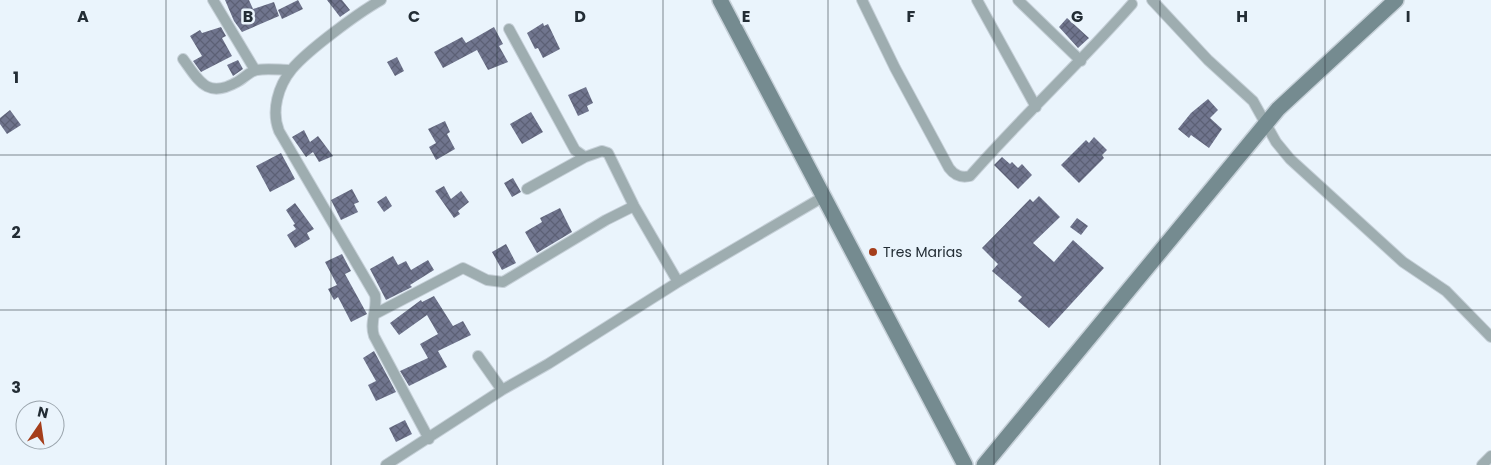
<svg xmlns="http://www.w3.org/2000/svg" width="1491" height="465" viewBox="0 0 1491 465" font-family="Poppins,sans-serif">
<defs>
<pattern id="building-cross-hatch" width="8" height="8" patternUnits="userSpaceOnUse" patternTransform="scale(1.25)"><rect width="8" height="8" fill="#70758e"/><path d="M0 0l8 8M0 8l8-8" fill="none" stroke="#5c6075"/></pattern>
</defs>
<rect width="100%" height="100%" fill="#eaf4fc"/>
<path fill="url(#building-cross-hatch)" d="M225,0H249L253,9L274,2L279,16L242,32L234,21Z
M298,0L303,9L282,19L278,10Z
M327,0H342L350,10L340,17Z
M1067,18L1089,38L1078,48L1059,27Z
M543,23L544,26L548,24L560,49L543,58L538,48L535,49L527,33Z
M221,27L226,36L222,38L232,56L201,72L193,61L202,56L190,36L200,30L202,33Z
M494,27L503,44L499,46L508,62L488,70L477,50L443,68L434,52L462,37L466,43Z
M397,57L404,71L395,76L387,62Z
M238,60L243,69L233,76L227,65Z
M586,87L593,103L587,106L589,111L578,116L568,95Z
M1208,99L1218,110L1210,118L1222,129L1209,148L1191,135L1189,138L1178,129L1191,113Z
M10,110L21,125L7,134L0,124V118Z
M531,112L543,132L522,144L510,124Z
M445,121L450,132L447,134L455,149L436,160L429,147L436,143L428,129Z
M304,130L310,142L318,136L333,156L319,162L313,152L306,157L292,137Z
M1094,137L1107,150L1102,155L1104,158L1079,183L1061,165L1086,140L1089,143Z
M281,153L295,179L270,192L256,166Z
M1002,157L1010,164L1012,162L1018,168L1022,164L1032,175L1018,189L994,165Z
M513,178L521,192L512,197L504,183Z
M444,186L451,199L461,191L469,202L458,211L460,214L454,218L435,191Z
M352,189L359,202L354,204L358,212L341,220L331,200Z
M386,196L392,206L384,212L377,202Z
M1039,196L1060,217L1033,243L1054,262L1073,240L1104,268L1049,328L1018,301L1022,297L992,271L998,264L982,248L1030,199L1033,202Z
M295,203L314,229L307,233L310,239L295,248L287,235L296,229L293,225L295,224L286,210Z
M560,208L572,232L537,253L525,232L542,222L540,218Z
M1077,218L1088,226L1081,235L1070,227Z
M506,244L516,263L502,270L492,252Z
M342,254L351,271L345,274L367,314L351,322L338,297L334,300L328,289L337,285L325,262Z
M393,256L398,265L406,261L411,270L428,260L434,270L410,285L412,287L386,300L370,269Z
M434,296L453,326L463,321L471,335L438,351L447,367L409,386L400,371L428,358L420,344L438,334L427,315L399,335L390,323L421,300L422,302Z
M374,351L396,392L376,401L368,385L376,381L363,358Z
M405,420L412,434L396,442L389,428Z"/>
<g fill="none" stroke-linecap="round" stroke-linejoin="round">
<defs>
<path id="street" d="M213,0L255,70
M381,0C358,13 308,50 292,69C278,86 271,111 279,131L375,295C378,309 369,322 374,336L429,439
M862,0L895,68L949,168C955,176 961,178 970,176C1022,117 1080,63 1132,4
M977,0L1036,107
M1018,0L1081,61
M1152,0L1208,60L1253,101L1276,142L1290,159L1403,262L1446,291L1491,337
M509,29L575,150L585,157L602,151L608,153L634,206L678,282
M183,59C199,81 207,99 237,82C243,79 250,71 257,70C267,68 280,70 291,70
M527,189L585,157
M375,314L463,268L487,280L503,282L606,220L634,206
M478,356L502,390
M386,465L502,390L548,364L678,282L823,197
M1482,465L1491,456"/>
<path id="secondary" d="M720,0L965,465
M984,465L1278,109L1396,0"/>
</defs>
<use href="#street" stroke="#c6d0d8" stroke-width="12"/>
<use href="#secondary" stroke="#c6d0d8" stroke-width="18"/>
<use href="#street" stroke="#9eadb0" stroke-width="10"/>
<use href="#secondary" stroke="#758b90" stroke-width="15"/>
</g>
<path fill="none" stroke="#232d35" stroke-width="1" stroke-opacity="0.55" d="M166,0V465M331,0V465M497,0V465M663,0V465M828,0V465M994,0V465M1160,0V465M1325,0V465M0,155H1491M0,310H1491"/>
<circle fill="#a53e1b" stroke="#eaf4fc" stroke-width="2" cx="873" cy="252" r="5"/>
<g text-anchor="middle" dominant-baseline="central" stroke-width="5" stroke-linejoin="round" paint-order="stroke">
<g font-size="14" fill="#232d35" stroke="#eaf4fc" text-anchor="start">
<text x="883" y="252">Tres Marias</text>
</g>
</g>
<g font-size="16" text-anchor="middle" font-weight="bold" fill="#232d35" stroke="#eaf4fc" stroke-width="5" stroke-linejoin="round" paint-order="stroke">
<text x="83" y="22">A</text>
<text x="248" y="22">B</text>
<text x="414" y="22">C</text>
<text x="580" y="22">D</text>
<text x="746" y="22">E</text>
<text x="911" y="22">F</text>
<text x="1077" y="22">G</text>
<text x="1242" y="22">H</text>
<text x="1408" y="22">I</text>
<text x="16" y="83">1</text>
<text x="16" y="238">2</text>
<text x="16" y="393">3</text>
</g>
<g transform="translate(40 425) rotate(13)"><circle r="24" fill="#eaf4fc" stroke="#9aa4ac"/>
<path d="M0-4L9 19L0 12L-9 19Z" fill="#a53e1b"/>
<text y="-8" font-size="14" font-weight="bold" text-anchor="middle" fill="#232d35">N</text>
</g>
</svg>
